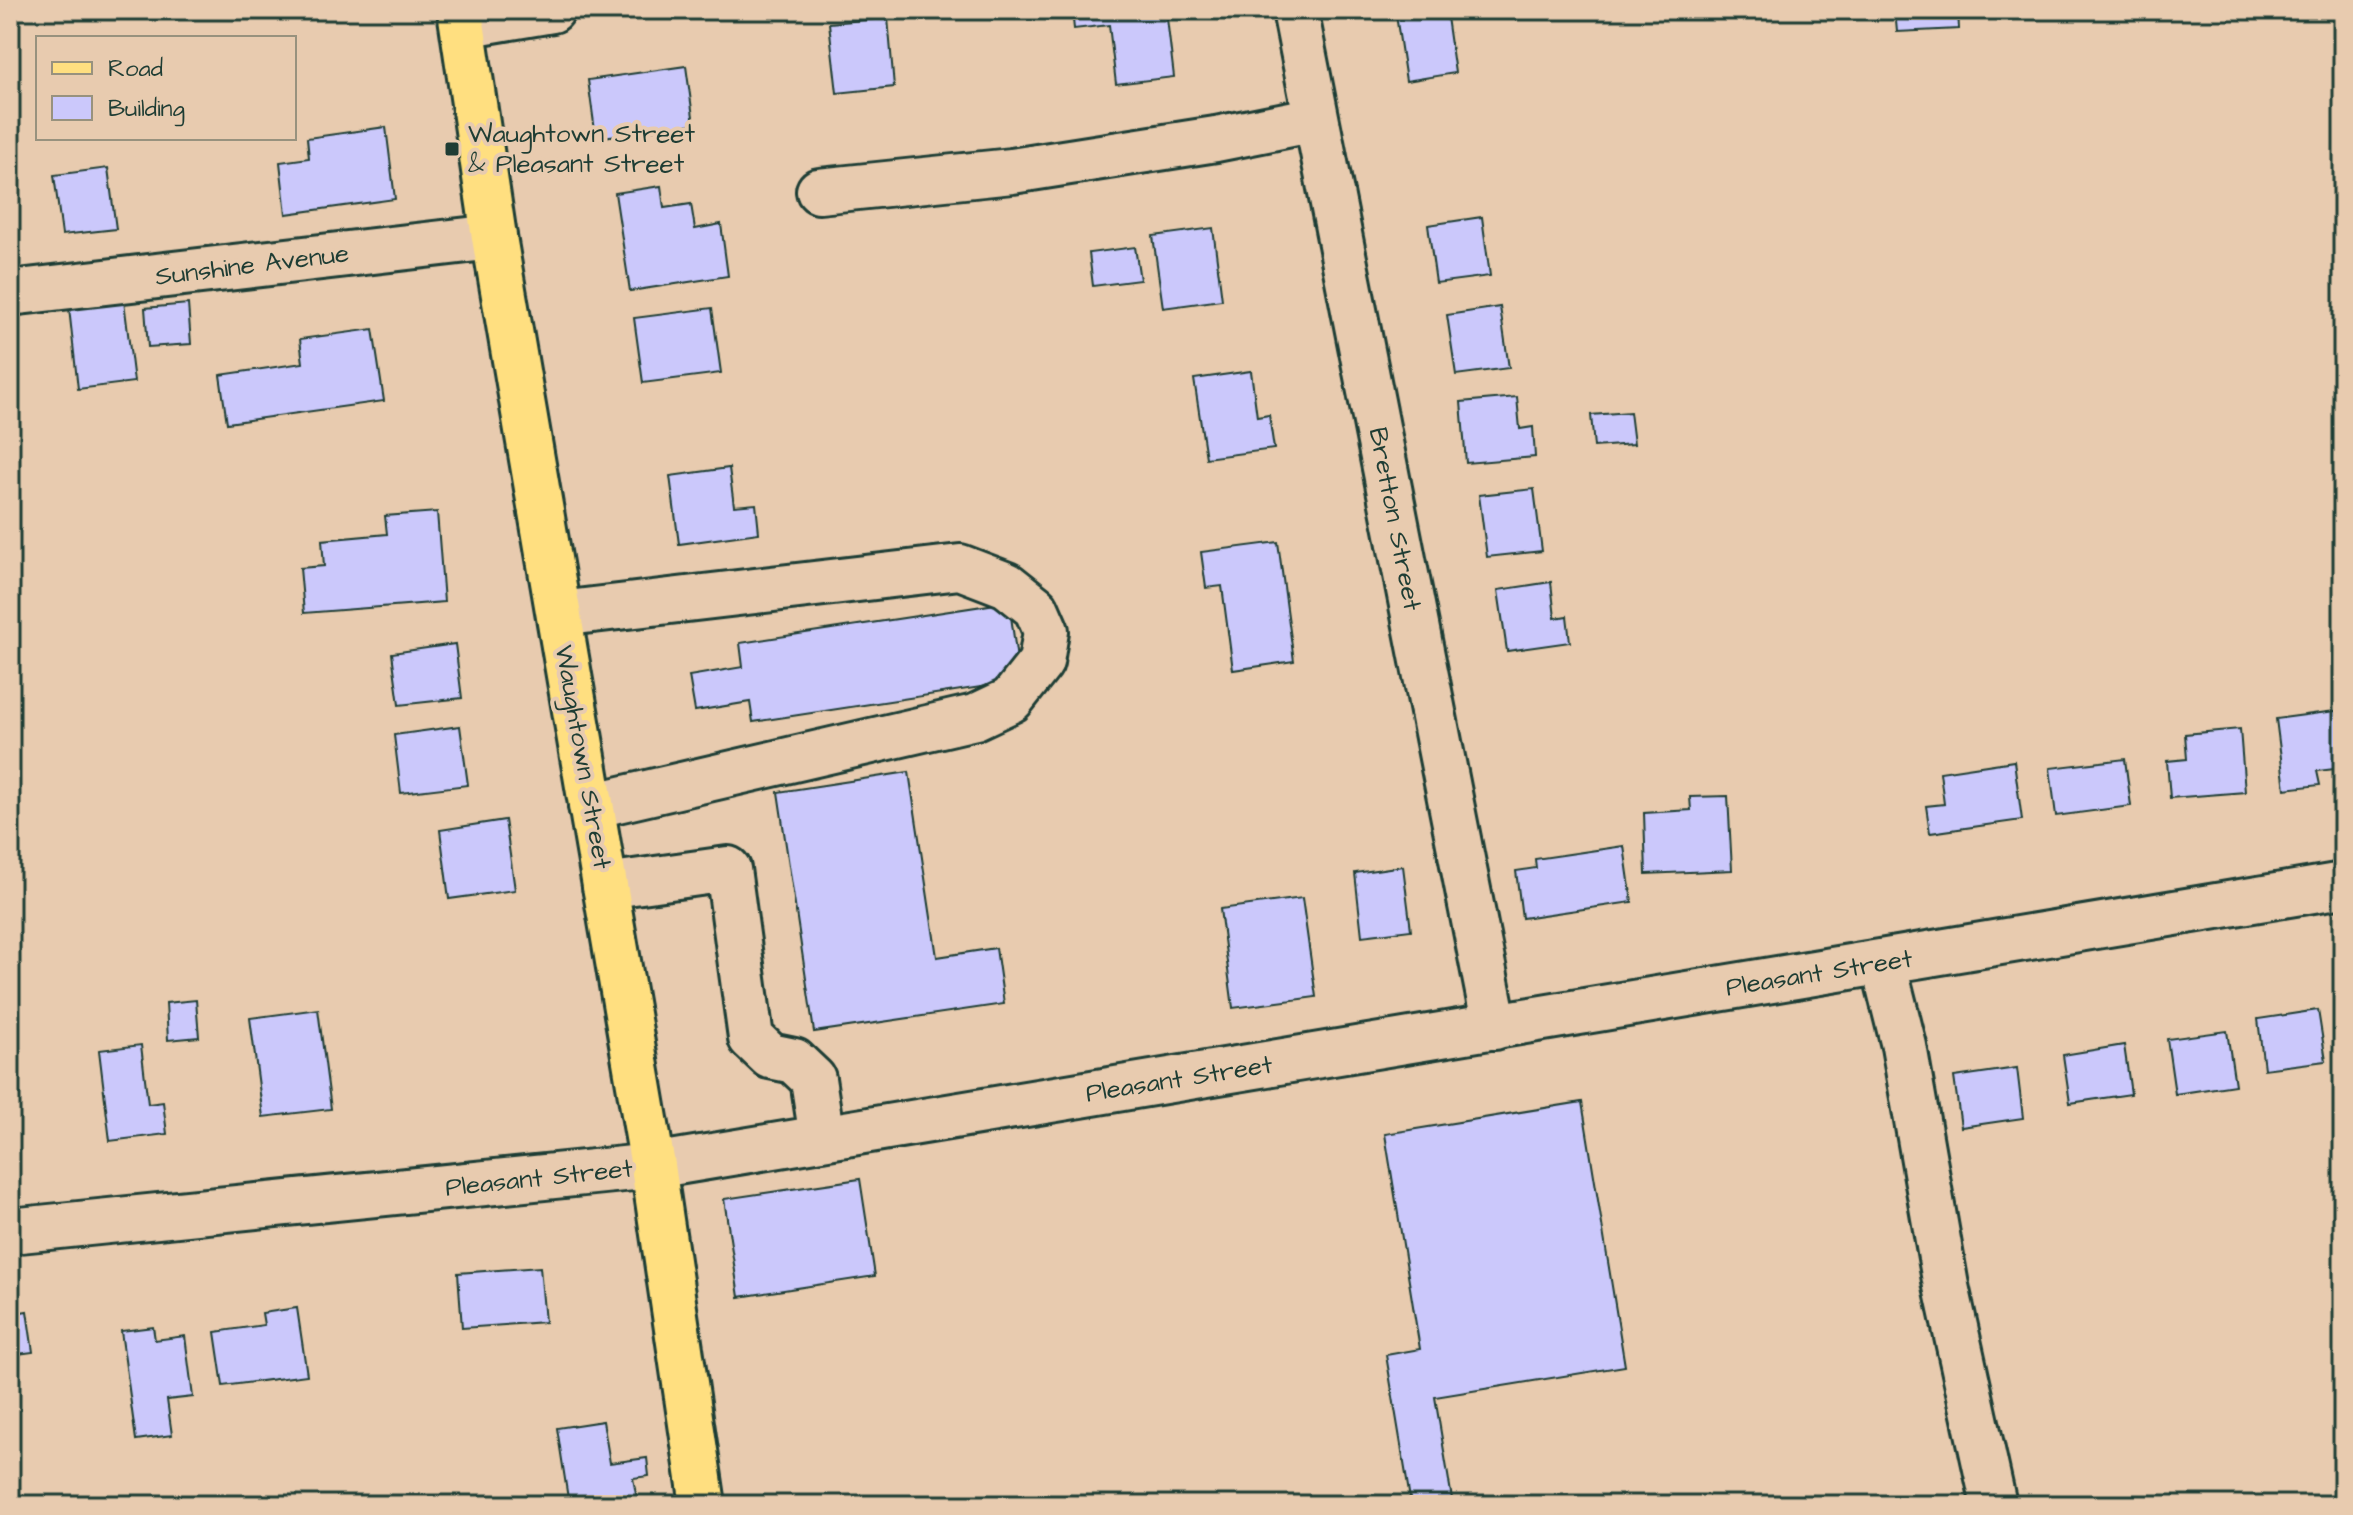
<svg xmlns="http://www.w3.org/2000/svg" width="2353" height="1515" viewBox="0 0 2353 1515" font-family="'Architects Daughter',sans-serif">
<rect width="100%" height="100%" fill="#e8cbaf"/>
<filter id="ink" filterUnits="userSpaceOnUse"><feTurbulence type="fractalNoise" baseFrequency=".0125" numOctaves="2"/><feDisplacementMap in="SourceGraphic" scale="16" xChannelSelector="R" yChannelSelector="G"/><feConvolveMatrix kernelMatrix="1 2 1 2 8 2 1 2 1" color-interpolation-filters="sRGB"/></filter>
<g filter="url(#ink)">
<path fill="#cbc8fb" stroke="#1f3d34" stroke-width="2" d="M1072,10H1166L1174,77L1116,84L1109,25L1074,29Z
M1429,10H1446L1455,73L1406,81L1396,15Z
M1895,10H1958L1959,29L1897,32Z
M888,18L894,87L837,93L829,23Z
M686,66L694,124L596,138L588,80Z
M386,127L395,199L286,214L280,162L309,158L307,138Z
M108,168L116,229L62,235L54,175Z
M661,186L664,208L691,204L695,229L721,224L728,276L630,291L615,193Z
M1482,217L1490,276L1436,283L1428,225Z
M1213,228L1222,300L1163,308L1153,236Z
M1135,247L1140,280L1093,286L1089,253Z
M124,301L134,382L78,389L69,308Z
M188,304L191,344L148,347L145,308Z
M1500,307L1509,368L1456,375L1447,315Z
M712,308L721,373L643,383L634,318Z
M373,329L384,401L227,423L220,375L303,363L300,339Z
M1251,371L1257,417L1269,415L1274,449L1206,458L1194,379Z
M1517,397L1520,429L1533,427L1535,457L1466,463L1461,402Z
M1630,412L1634,444L1594,447L1591,415Z
M729,468L734,506L756,504L759,533L679,544L670,476Z
M1534,489L1542,551L1487,557L1479,495Z
M437,512L444,602L304,613L300,568L324,566L322,540L387,534L385,516Z
M1278,542L1294,661L1233,670L1222,586L1206,588L1201,552Z
M1551,582L1555,618L1567,616L1570,642L1507,651L1498,590Z
M1009,602L1020,681L753,722L750,702L695,711L689,676L743,667L740,643Z
M455,644L462,698L399,705L392,653Z
M2343,710V768L2317,771L2320,785L2285,789L2276,719Z
M460,726L468,785L401,793L394,735Z
M2240,729L2245,792L2170,798L2167,761L2187,759L2185,734Z
M2125,759L2131,806L2056,816L2050,768Z
M2014,761L2022,820L1930,833L1926,806L1944,804L1940,772Z
M909,772L937,957L996,948L1004,1004L814,1032L778,792Z
M1728,796L1732,870L1646,874L1644,813L1691,810L1690,797Z
M505,820L515,890L449,899L440,830Z
M1624,846L1632,902L1522,918L1516,871L1536,868L1535,859Z
M1403,866L1411,930L1362,936L1355,873Z
M1302,898L1316,997L1233,1008L1220,909Z
M196,1000L199,1037L168,1040L166,1003Z
M318,1009L331,1109L263,1117L250,1018Z
M2318,1010L2326,1061L2264,1069L2258,1019Z
M2227,1031L2235,1085L2175,1094L2167,1039Z
M141,1045L148,1104L163,1102L167,1134L110,1141L99,1050Z
M2124,1045L2131,1094L2070,1103L2063,1055Z
M2017,1068L2023,1118L1961,1127L1954,1077Z
M1582,1102L1625,1366L1435,1397L1453,1505H1411L1386,1355L1420,1349L1385,1134Z
M860,1179L875,1276L739,1297L724,1199Z
M540,1267L545,1322L462,1328L458,1273Z
M297,1308L307,1375L223,1386L215,1332L264,1325L262,1313Z
M27,1311L33,1352L10,1355V1314Z
M153,1327L155,1340L185,1336L193,1397L167,1400L172,1435L136,1440L121,1331Z
M603,1421L610,1463L647,1458L649,1476L633,1478L638,1505H569L557,1428Z"/>
<g fill="none" stroke-linecap="round" stroke-linejoin="round">
<defs>
<path id="minor" d="M1295,10L1495,1027
M463,25L552,10
M819,191L1012,171L1216,139L1316,119
M10,293L494,237
M559,614L960,567L1007,585L1036,608L1046,631L1041,662L1011,700L975,717L591,806
M605,886L728,869L751,1038L770,1056L794,1061L813,1079L822,1138
M1883,962L1904,1046L1946,1286L1994,1505
M10,1231L653,1166L2343,885"/>
<path id="major" d="M460,10L494,237L653,1166L703,1505"/>
</defs>
<use href="#minor" stroke="#1f3d34" stroke-width="50"/>
<use href="#major" stroke="#1f3d34" stroke-width="50"/>
<use href="#minor" stroke="#e8cbaf" stroke-width="44"/>
<use href="#major" stroke="#ffdf80" stroke-width="44"/>
</g>
</g>
<rect fill="#1f3d34" stroke="#e8cbaf" stroke-width="3" x="444" y="141" width="16" height="16" rx="4"/>
<g text-anchor="middle" dominant-baseline="central" stroke-width="8" stroke-linejoin="round" paint-order="stroke">
<g font-size="26" fill="#1f3d34" stroke="#e8cbaf" text-anchor="start">
<text x="468" y="134">Waughtown Street<tspan x="468" dy="30">&amp; Pleasant Street</tspan></text>
</g>
<g font-size="26" fill="#1f3d34" stroke="#e8cbaf">
<text transform="translate(252 265) rotate(-7)">Sunshine Avenue</text>
<text transform="translate(1395 519) rotate(79)">Bretton Street</text>
<text transform="translate(583 757) rotate(80)">Waughtown Street</text>
<text transform="translate(1819 973) rotate(-9)">Pleasant Street</text>
<text transform="translate(1179 1079) rotate(-9)">Pleasant Street</text>
<text transform="translate(539 1178) rotate(-6)">Pleasant Street</text>
</g>
</g>
<rect width="2353" height="1515" fill="none" stroke="#e8cbaf" stroke-width="40"/>
<rect x="20" y="20" width="2313" height="1475" fill="none" stroke="#1f3d34" stroke-width="3" filter="url(#ink)"/>
<rect x="36" y="36" width="260" height="104" fill="#e8cbaf" stroke="#98927e" stroke-width="2"/>
<rect x="52" y="62" width="40" height="12" fill="#ffdf80" stroke="#98927e" stroke-width="2"/>
<text x="108" y="76" font-size="24" fill="#1f3d34">Road</text>
<rect x="52" y="96" width="40" height="24" fill="#cbc8fb" stroke="#98927e" stroke-width="2"/>
<text x="108" y="116" font-size="24" fill="#1f3d34">Building</text>
</svg>
